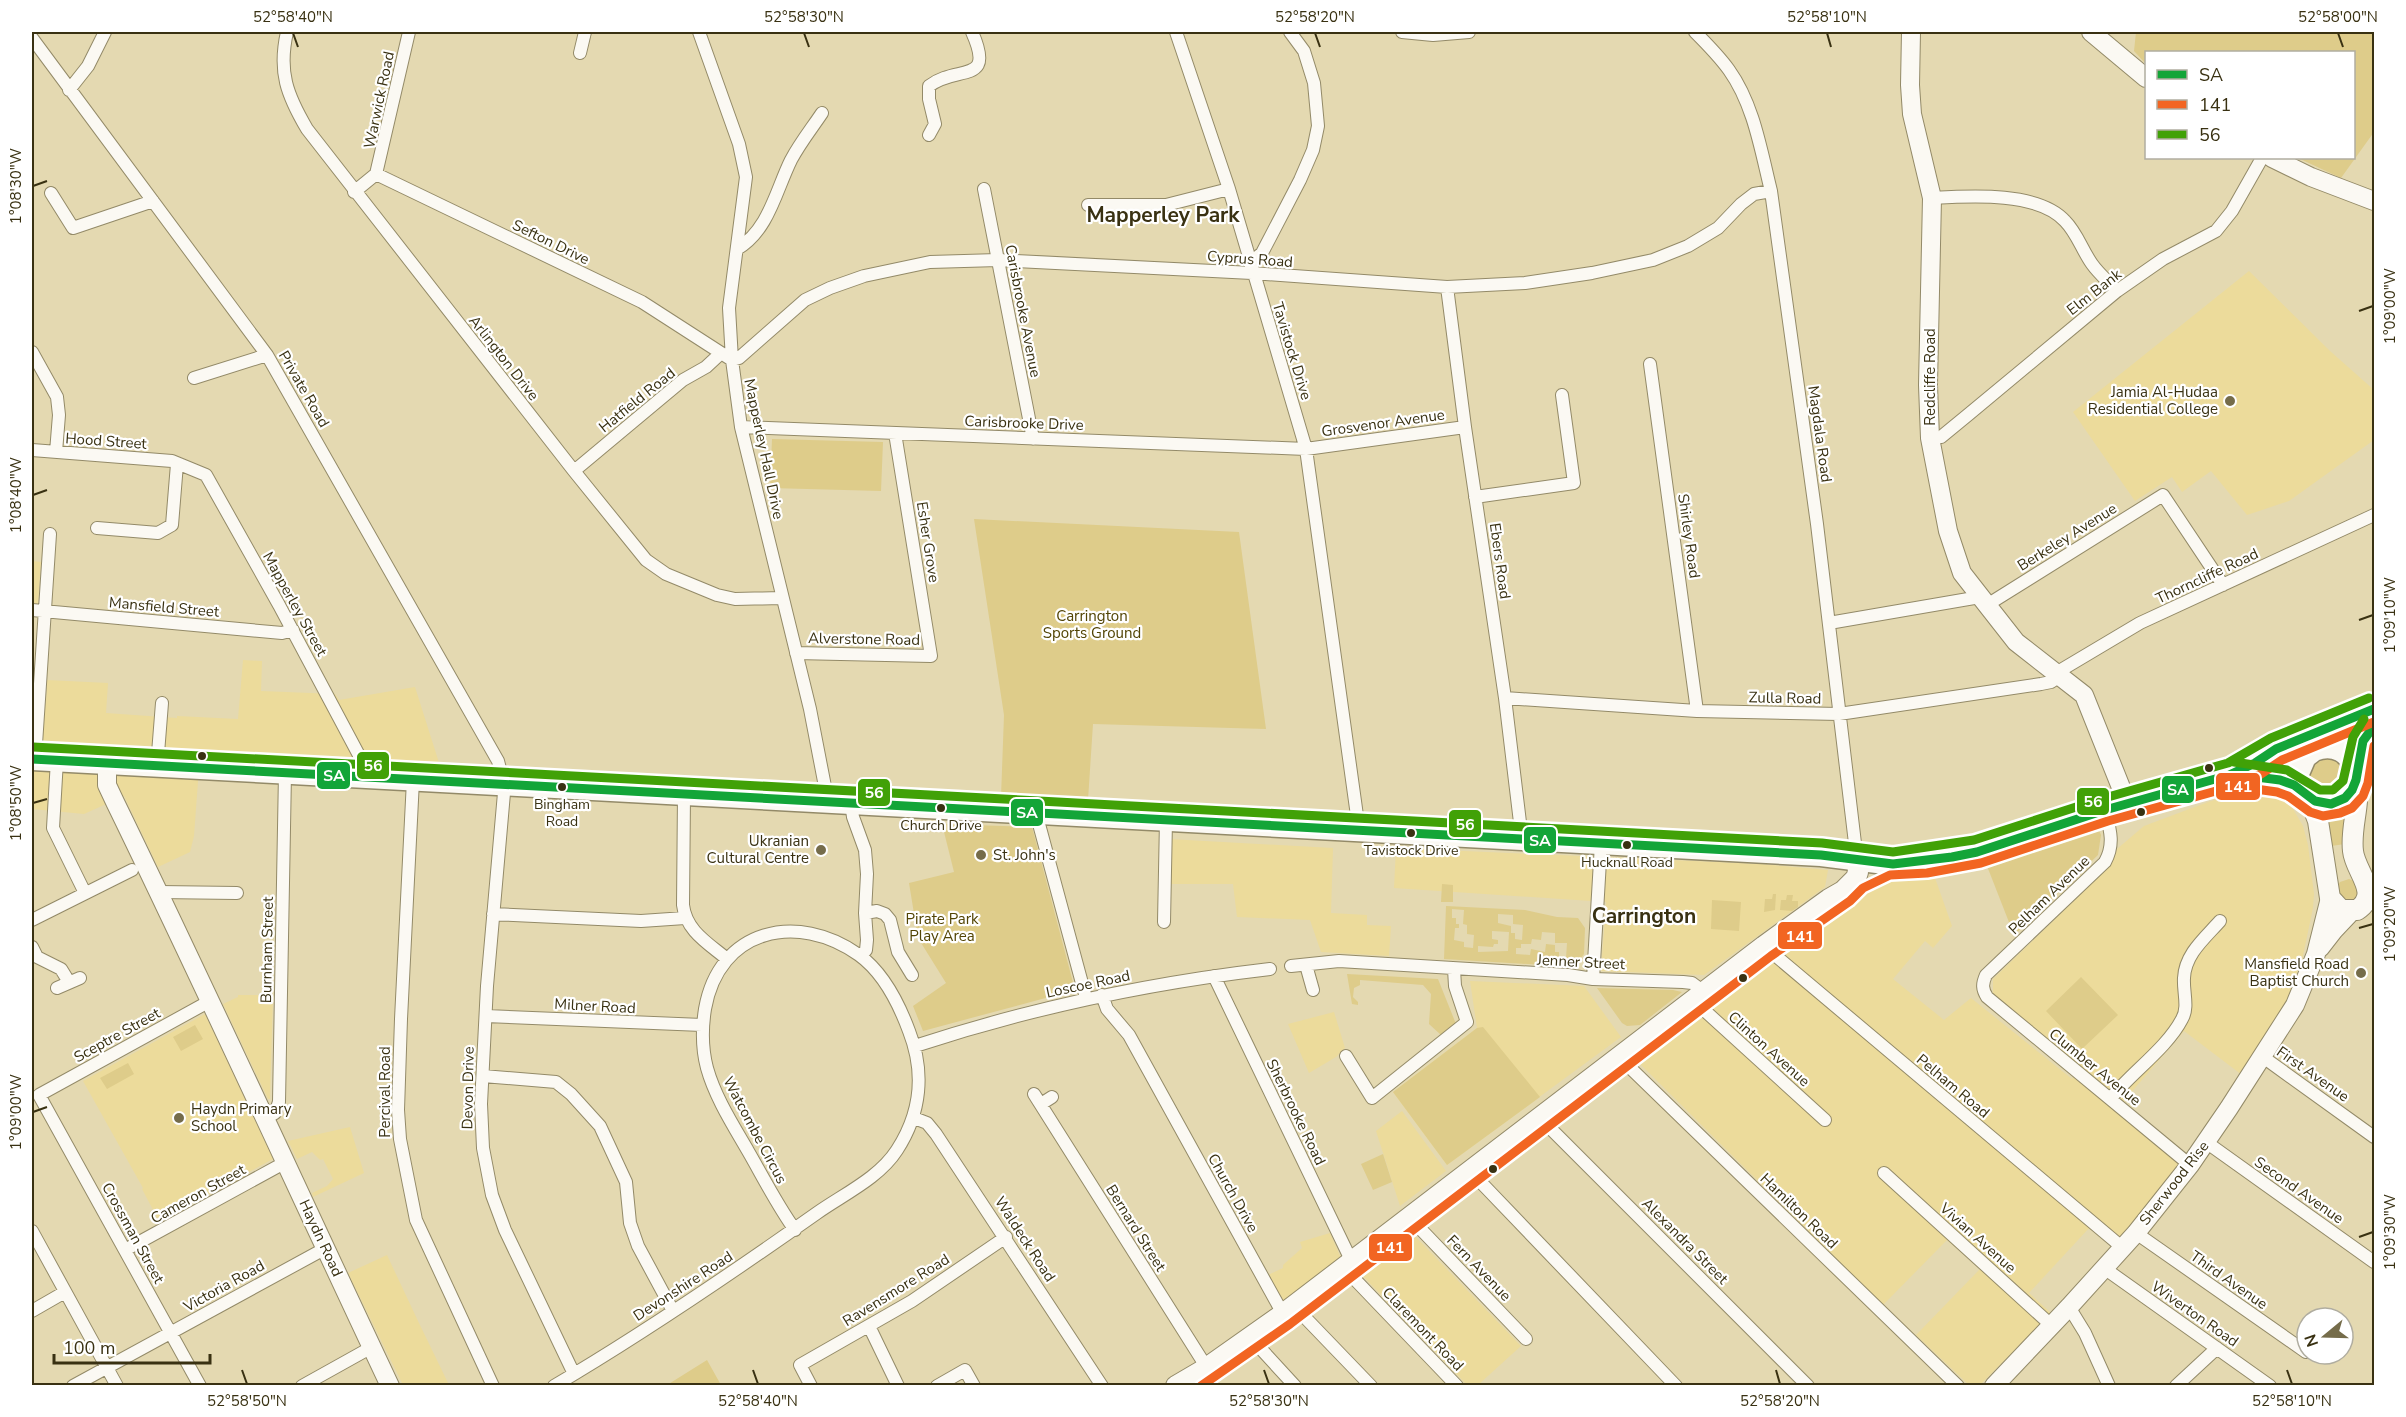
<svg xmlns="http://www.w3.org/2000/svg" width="2406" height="1417" viewBox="0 0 2406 1417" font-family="'Nunito Sans',sans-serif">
<rect width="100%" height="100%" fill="#e4d9b1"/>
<path fill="#ecdb9b" d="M2249,271L2330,351L2374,390V440L2289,501L2247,515L2211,471L2182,492L2172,477L2135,501L2073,412Z
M32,561L41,562L38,605H32Z
M243,660L262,661L261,691L335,694L339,700L415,687L441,769L200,754L194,836L190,852L158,867L124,796L84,814L32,809V702L46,704L47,680L108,683L106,713L177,718V716L238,719Z
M2258,790L2275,793L2289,802L2303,826L2308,845L2314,894L2313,908L2302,960L2293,982V991L2281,1016L2242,1075L2184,1031L2123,1102L2188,1155L2148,1208L2113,1246L2090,1227L2029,1293L2051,1313L1980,1385H1969L1916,1335L1980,1269L1947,1240L1883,1305L1637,1061L1874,880L1885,881L1934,875L1952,926L1933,948L1925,941L1893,979L1944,1020L1971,998L2072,1079L2079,1065L1993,994V979L2105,871L2117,849L2144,826L2208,802L2243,791Z
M1169,839L1333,848L1331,913L1367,915V925L1391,926L1389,956L1321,952L1310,920L1237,917L1233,884H1171Z
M1396,848L1761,864L1828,870L1825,887L1704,975L1601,971L1606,902L1394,888Z
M1470,981L1584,986L1621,1037L1447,1165L1393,1092L1477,1028Z
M238,995H273L270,1099H268L223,1004L238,997Z
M1334,1012L1345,1048L1336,1057L1309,1073L1288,1024Z
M205,1014L273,1159L159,1221L142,1189L143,1188L83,1081Z
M1402,1111L1446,1171L1400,1206L1376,1131Z
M350,1127L364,1173L313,1197L312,1193L327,1186L333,1179L323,1159L320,1160L312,1152L297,1159L288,1141Z
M1409,1230L1521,1346L1478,1385H1467L1357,1270Z
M1330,1233L1341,1258L1281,1303L1266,1276L1283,1268V1265L1302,1248L1300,1242Z
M387,1255L418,1321L449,1385H403L348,1273Z"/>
<path fill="#decc8a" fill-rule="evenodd" d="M2136,32H2374V132L2341,178L2298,158H2354V52H2146V64L2134,51Z
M772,439L883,442L881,491L770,488Z
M974,519L1239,532L1266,729L1093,724L1088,800L1001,797L1004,715Z
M2340,757L2349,783L2322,798L2306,782L2305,773L2313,758Z
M2350,803L2345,844L2331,846L2324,809Z
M942,824L1032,827L1075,990L923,1031L913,1006L946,983L918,938L909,883L954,872Z
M2098,828L2101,835L2098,855L2014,935L1987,866Z
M2349,879L2357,882L2361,894L2349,905L2335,890L2340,882Z
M1442,884L1453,885V902H1441Z
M1773,894H1776L1775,910L1764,912L1765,899H1772Z
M1787,895H1793L1792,901H1798V907L1792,911L1780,910L1781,900H1786Z
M1712,900L1741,902L1739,931L1711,929Z
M1446,906L1525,910L1557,917L1578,918L1585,928L1584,954L1578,962L1559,966L1444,959ZM1452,909L1464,910L1463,924L1467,925V934L1474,935L1473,948L1464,947V942L1454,940L1455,928H1459V924H1456V918H1452ZM1498,914L1513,915V924L1523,925L1522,940L1515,939V933H1511V926L1498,923ZM1492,931L1509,932L1508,951L1478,952V946L1493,947L1494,944H1498V940L1492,939ZM1542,932L1555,933V943H1567L1566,958H1559V952H1555V945L1546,944L1545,952L1531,949L1530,955L1516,954V948H1521V944H1531L1532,939L1541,940Z
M1347,974L1438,979L1456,1024L1441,1035L1429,1024L1431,994L1423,985L1360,980V985L1354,988L1353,997L1358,1002V1005L1352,1004Z
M2081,977L2118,1015L2082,1049L2046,1011Z
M1597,988L1673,990L1682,992L1640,1025L1627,1026L1622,1023Z
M195,1025L203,1039L181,1051L173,1037Z
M1483,1027L1540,1097L1447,1165L1393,1092L1477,1028Z
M128,1063L134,1074L107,1089L100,1078Z
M1383,1154L1392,1182L1373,1190L1361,1164Z
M707,1360L721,1385H667Z"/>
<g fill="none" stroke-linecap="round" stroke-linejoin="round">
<defs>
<path id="street" d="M287,32C278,72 287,95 307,129L574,471L646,560L666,574L717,595L735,599L781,598
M699,32L739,144L746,177L729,308L732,360L741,427L810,709L828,802
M1176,32L1229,189L1306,449L1359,830
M1402,32L1433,35L1469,32
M1695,32C1707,44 1719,56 1729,70C1754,105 1761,151 1771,191L1817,524L1857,860
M32,38L267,355L498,761L504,784V793L487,986L481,1104L483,1148L492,1195L505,1230L574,1374
M580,53L585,32
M69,90L88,66L105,32
M929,135L935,124L929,99V86C957,64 996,86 972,32
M376,174L409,32
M984,189L1033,439
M354,192L376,174L642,302L732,360L739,358L805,300L830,288L864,276L930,262L998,260L1252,273L1447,287L1525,283L1592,273L1653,260L1688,246L1718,228L1741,204L1754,194L1771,191
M51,193L73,228L153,201
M1932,198C1968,196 2038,191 2065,221C2077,233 2082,250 2092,264C2099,274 2109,282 2117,291
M1088,205H1166L1229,189
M737,249C769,230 776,190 791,160C800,143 812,128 822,113
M1250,263L1262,253L1300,180L1313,150L1318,126L1314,83L1304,51L1290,32
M1447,287L1465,427L1505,698L1522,839
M32,352L57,397L59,415L56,452
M1650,364L1697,711
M194,378L267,355
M741,427L1306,449L1465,427
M1930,438L1941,437L1969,414L2117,291L2163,259L2216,231L2232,211L2262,158
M32,450L172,461L206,475L279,605L361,759L364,766V777
M574,471L683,380L706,367L720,354
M1475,497L1574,483L1562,395
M97,528L158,533L172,525L177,464
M1987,605L2163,495L2223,585
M32,610L282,633L293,630
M1829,623L1980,597
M796,653L931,656L895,433
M2056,673L2140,623L2374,515
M1505,698L1697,711L1839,714L2041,684L2051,682L2060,676
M35,759L50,534
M57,760L53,828L85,893
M157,766L162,703
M413,780L401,1019L398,1110L400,1139L416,1220L493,1386
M684,795L683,905C686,931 708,943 727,959
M851,803L853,817L865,850L867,874L865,913L867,940L866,950L861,956
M2105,810C2110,829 2115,844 2105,862L1986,975C1982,984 1982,989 1987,997L2190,1165
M1036,813L1086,998
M159,892L237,893
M865,913L877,911L885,914L890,920L898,952L912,975
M493,914L641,921L685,918
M32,920L132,870
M1164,922L1166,820
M1764,946L2123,1248
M32,947L37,957L61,969L69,982
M1306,965L1313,990
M1291,966L1339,961L1568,975L1593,979L1683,982L1692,983L1704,992
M1214,976L1351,1260
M1593,979L1601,844
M57,988L80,978
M1102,995L1107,1009L1129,1035L1283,1314
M1693,1000L1825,1120
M486,1016L702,1025
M915,1046C1031,1008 1149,983 1270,969
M1346,1056L1372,1098L1467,1022L1455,986L1454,969
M1619,1057L1958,1386
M2263,1057L2374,1137
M483,1076L556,1082L571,1094L600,1126L626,1182L630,1223L638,1246L673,1311
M1034,1094L1207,1368
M2111,1098C2132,1072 2167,1048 2182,1019C2189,1007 2183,992 2184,978C2185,954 2205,938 2220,921
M1041,1104L1052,1097
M914,1118L927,1123L936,1134L1102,1386
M1540,1118L1808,1386
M264,1119L275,1113L279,1102L285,773
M2206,1142L2374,1262
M1470,1171L1676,1386
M1884,1173L2051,1325
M1410,1218L1526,1339
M32,1231L117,1386
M2136,1233L2306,1352
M125,1250L284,1163
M1343,1267L1457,1386
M2104,1268L2270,1386
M1294,1306L1371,1386
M2069,1307L2085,1333L2109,1386
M32,1311L65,1292
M869,1326L898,1386
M1250,1337L1295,1386
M73,1386L326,1248
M200,1386L39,1095L210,1001
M302,1386L372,1347
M554,1386C644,1333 732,1273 817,1213C844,1194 879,1178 897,1150C921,1113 925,1072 909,1031C899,1004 884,973 859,955C797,911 719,929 705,1009C702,1028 702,1049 707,1068C715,1097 733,1125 748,1151C763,1177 777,1205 795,1230
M811,1386L800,1365L912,1301L1006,1237
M937,1386L965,1370L974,1386
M2176,1386L2217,1348"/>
<path id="secondary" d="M1911,32L1910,85L1912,114L1932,198L1928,385L1930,438L1948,531L1962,573L1987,605L2016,642L2084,695L2128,805
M2091,32L2146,78
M2272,158L2311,177L2374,201
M107,763V785L115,802C209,995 298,1191 390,1386
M2320,948L2334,930L2352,911
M1994,1386L2069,1307L2136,1233L2190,1165L2229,1108L2295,1005L2316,954L2330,898"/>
<path id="primary" d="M2309,797L2318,821L2330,898L2341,910H2357C2382,894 2355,872 2353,851C2350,827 2361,804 2356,780
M1176,1386L1205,1369L1283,1314L1764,946L1829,899L1843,891L1856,878L1858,872L1857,860"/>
<path id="highway" d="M2314,750C2334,742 2352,752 2356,773
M32,759L1821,855L1893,864L1952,857L1977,852L2105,810L2233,774L2255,763L2273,758L2305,757
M2299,771L2305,757L2314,750L2327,731L2374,709
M2233,774C2250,776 2268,777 2284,782C2297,786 2304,795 2315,801C2329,808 2348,801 2354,786C2363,764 2355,747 2374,726"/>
</defs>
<use href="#street" stroke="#938a68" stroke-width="14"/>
<use href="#secondary" stroke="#938a68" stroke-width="20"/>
<use href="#primary" stroke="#938a68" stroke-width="22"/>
<use href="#highway" stroke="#938a68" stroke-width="25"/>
<use href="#street" stroke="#fbf9f3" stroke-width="12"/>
<use href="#secondary" stroke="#fbf9f3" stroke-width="18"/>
<use href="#primary" stroke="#fbf9f3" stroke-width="20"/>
<use href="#highway" stroke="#fbf9f3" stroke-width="22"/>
<defs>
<path id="bus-1" d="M32,759L1821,855L1893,864L1952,857L1977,852L2105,810L2233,774L2280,780L2294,785L2315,801L2331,804L2345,798L2352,790L2356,780L2363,741L2374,726
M2225,777L2255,763L2276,749L2374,709"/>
<path id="bus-2" d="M2228,788L2261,774L2282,760L2374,722
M1201,1386L1290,1324L1771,956L1850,901L1863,888L1890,875L1927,873L1981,863L2108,821L2234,786L2277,792L2288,796L2310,812L2323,816L2340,813L2352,808L2363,796L2368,783L2374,746"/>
<path id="bus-3" d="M33,747L1822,843L1893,852L1974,840L2101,799L2228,763L2271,738L2369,698
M2234,762L2287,770L2320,790H2333L2343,781L2353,737L2364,719"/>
</defs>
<use href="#bus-1" stroke="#fff" stroke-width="14"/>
<use href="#bus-2" stroke="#fff" stroke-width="14"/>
<use href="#bus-3" stroke="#fff" stroke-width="14"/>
<use href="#bus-1" stroke="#13a538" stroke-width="9"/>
<use href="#bus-2" stroke="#f26522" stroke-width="9"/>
<use href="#bus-3" stroke="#41a107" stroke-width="9"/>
</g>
<path fill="none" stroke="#393112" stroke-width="2" d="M293,33L298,47M804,33L809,47M1315,33L1320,47M1827,33L1831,47M2338,33L2343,47M33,186L47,181M2359,311L2373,306M33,495L47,490M2359,620L2373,615M33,803L47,799M2359,928L2373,924M33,1112L47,1107M2359,1237L2373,1232M242,1370L247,1384M753,1370L758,1384M1264,1370L1269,1384M1776,1370L1780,1384M2287,1370L2292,1384"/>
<g fill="#756c4a" stroke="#fff" stroke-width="2">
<circle cx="2230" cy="401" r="6"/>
<circle cx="821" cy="850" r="6"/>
<circle cx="981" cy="855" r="6"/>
<circle cx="2361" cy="973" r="6"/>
<circle cx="179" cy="1118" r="6"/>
</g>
<g fill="#393112" stroke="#fff" stroke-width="2">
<circle cx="202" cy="756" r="5"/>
<circle cx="2209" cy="768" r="5"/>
<circle cx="562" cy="787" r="5"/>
<circle cx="941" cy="808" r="5"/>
<circle cx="2141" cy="812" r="5"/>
<circle cx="1411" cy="833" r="5"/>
<circle cx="1627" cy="845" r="5"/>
<circle cx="1743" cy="978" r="5"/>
<circle cx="1493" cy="1169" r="5"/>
</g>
<g text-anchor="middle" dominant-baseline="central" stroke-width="4.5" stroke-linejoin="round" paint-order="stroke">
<g font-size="14" fill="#393112" stroke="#fff">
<text x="562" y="804">Bingham<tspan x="562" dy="17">Road</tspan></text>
<text x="941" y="825">Church Drive</text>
<text x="1411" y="850">Tavistock Drive</text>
<text x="1627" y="862">Hucknall Road</text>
</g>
<g font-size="15" fill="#393112" stroke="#fff">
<text transform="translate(379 100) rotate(-78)">Warwick Road</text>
<text transform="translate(551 242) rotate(26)">Sefton Drive</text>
<text transform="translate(1250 259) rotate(4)">Cyprus Road</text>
<text transform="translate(2094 292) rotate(-38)">Elm Bank</text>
<text transform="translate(1023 311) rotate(79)">Carisbrooke Avenue</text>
<text transform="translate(1292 351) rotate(73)">Tavistock Drive</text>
<text transform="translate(504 358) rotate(52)">Arlington Drive</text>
<text transform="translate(1930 377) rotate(-90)">Redcliffe Road</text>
<text transform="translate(304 389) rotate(60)">Private Road</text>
<text transform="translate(637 400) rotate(-39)">Hatfield Road</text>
<text transform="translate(1024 423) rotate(2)">Carisbrooke Drive</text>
<text transform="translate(1383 423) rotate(-8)">Grosvenor Avenue</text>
<text transform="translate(1820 434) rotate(82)">Magdala Road</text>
<text transform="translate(106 441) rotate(4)">Hood Street</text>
<text transform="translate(764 449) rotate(78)">Mapperley Hall Drive</text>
<text transform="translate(1689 536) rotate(82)">Shirley Road</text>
<text transform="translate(2067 537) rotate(-32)">Berkeley Avenue</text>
<text transform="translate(928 542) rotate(81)">Esher Grove</text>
<text transform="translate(1500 561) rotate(82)">Ebers Road</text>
<text transform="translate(2207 576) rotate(-25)">Thorncliffe Road</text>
<text transform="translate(295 604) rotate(61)">Mapperley Street</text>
<text transform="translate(164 607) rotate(5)">Mansfield Street</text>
<text transform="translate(864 639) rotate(1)">Alverstone Road</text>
<text transform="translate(1785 698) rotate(1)">Zulla Road</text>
<text transform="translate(2049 895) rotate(-44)">Pelham Avenue</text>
<text transform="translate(267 950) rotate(-89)">Burnham Street</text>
<text transform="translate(1581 962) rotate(3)">Jenner Street</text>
<text transform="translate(1088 984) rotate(-12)">Loscoe Road</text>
<text transform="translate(595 1006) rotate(3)">Milner Road</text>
<text transform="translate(117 1035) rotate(-29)">Sceptre Street</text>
<text transform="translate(1769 1049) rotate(42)">Clinton Avenue</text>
<text transform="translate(2095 1067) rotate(39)">Clumber Avenue</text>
<text transform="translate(2313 1074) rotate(35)">First Avenue</text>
<text transform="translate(1953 1086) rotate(40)">Pelham Road</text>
<text transform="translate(468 1088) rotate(-89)">Devon Drive</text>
<text transform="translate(385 1092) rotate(-90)">Percival Road</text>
<text transform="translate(1296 1112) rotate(64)">Sherbrooke Road</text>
<text transform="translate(755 1130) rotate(62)">Watcombe Circus</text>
<text transform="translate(2174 1183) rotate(-52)">Sherwood Rise</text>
<text transform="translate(2299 1190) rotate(35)">Second Avenue</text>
<text transform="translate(1233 1193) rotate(61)">Church Drive</text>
<text transform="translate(198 1194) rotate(-29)">Cameron Street</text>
<text transform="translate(1799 1211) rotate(44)">Hamilton Road</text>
<text transform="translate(1136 1228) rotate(58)">Bernard Street</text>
<text transform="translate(133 1233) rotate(61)">Crossman Street</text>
<text transform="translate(321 1238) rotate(65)">Haydn Road</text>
<text transform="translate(1978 1238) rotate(42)">Vivian Avenue</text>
<text transform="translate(1025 1239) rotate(57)">Waldeck Road</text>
<text transform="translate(1685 1241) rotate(45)">Alexandra Street</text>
<text transform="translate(1479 1268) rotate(46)">Fern Avenue</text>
<text transform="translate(2229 1280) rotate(35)">Third Avenue</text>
<text transform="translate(224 1286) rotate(-29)">Victoria Road</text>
<text transform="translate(683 1286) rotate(-33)">Devonshire Road</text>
<text transform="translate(896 1290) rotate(-32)">Ravensmore Road</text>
<text transform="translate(2195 1314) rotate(35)">Wiverton Road</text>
<text transform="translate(1423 1329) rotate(46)">Claremont Road</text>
</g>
<g font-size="15" fill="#393112" stroke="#fff" text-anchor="end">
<text x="2218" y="392">Jamia Al-Hudaa<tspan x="2218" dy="17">Residential College</tspan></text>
<text x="809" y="841">Ukranian<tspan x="809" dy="17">Cultural Centre</tspan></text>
<text x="993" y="855" text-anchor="start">St. John's</text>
<text x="2349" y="964">Mansfield Road<tspan x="2349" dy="17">Baptist Church</tspan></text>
<text x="191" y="1109" text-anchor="start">Haydn Primary<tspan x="191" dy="17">School</tspan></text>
</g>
<g font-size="15" fill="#524404" stroke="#fff">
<text x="1092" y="616">Carrington<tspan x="1092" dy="17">Sports Ground</tspan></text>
<text x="942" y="919">Pirate Park<tspan x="942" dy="17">Play Area</tspan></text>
</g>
<g font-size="21" font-weight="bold" fill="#393112" stroke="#fff">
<text x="1163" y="215">Mapperley Park</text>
<text x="1644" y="916">Carrington</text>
</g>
</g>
<g stroke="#fff" stroke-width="2">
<rect x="356" y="751" width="34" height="29" rx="6" fill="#41a107"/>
<rect x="316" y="761" width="35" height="29" rx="6" fill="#13a538"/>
<rect x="2215" y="772" width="46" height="29" rx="6" fill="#f26522"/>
<rect x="2161" y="775" width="34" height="29" rx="6" fill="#13a538"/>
<rect x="857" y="778" width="34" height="29" rx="6" fill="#41a107"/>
<rect x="2076" y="787" width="34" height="29" rx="6" fill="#41a107"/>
<rect x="1010" y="798" width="34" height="29" rx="6" fill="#13a538"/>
<rect x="1448" y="809" width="34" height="29" rx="6" fill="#41a107"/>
<rect x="1523" y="826" width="34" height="28" rx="6" fill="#13a538"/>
<rect x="1777" y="921" width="46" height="29" rx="6" fill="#f26522"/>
<rect x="1368" y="1233" width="45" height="29" rx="6" fill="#f26522"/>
</g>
<g font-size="16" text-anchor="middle" font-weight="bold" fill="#fff">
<text x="373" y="771">56</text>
<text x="334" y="781">SA</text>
<text x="2238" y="792">141</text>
<text x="2178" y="795">SA</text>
<text x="874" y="798">56</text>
<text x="2093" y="807">56</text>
<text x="1027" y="818">SA</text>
<text x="1465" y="830">56</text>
<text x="1540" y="846">SA</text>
<text x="1800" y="942">141</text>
<text x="1390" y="1253">141</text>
</g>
<rect width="2406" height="1417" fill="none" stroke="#ffffff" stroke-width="66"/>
<rect x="2145" y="51" width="210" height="108" fill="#ffffff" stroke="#b0ada0" stroke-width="1.5"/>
<rect x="2157" y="70" width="30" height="9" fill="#13a538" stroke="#b0ada0" stroke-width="1.5"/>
<text x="2199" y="81" font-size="18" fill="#393112">SA</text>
<rect x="2157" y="100" width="30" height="9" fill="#f26522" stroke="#b0ada0" stroke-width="1.5"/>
<text x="2199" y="111" font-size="18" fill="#393112">141</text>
<rect x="2157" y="130" width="30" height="9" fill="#41a107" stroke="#b0ada0" stroke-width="1.5"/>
<text x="2199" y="141" font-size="18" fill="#393112">56</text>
<g transform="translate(2325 1336) rotate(251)"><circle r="28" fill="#ffffff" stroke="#b0ada0" stroke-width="1.5"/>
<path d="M0-4.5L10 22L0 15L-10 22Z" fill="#756c4a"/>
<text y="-9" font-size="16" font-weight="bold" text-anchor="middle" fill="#393112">N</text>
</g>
<path d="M54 1354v9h156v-9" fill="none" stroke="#393112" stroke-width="3"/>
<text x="63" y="1354" font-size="18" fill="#393112" stroke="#ffffff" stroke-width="4.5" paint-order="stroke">100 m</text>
<rect x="33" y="33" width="2340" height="1351" fill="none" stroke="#393112" stroke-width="2"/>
<g font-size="15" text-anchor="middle" fill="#393112">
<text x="293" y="22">52°58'40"N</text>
<text x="804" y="22">52°58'30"N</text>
<text x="1315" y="22">52°58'20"N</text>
<text x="1827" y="22">52°58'10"N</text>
<text x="2338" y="22">52°58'00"N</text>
<text transform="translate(16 186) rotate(-90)" y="5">1°08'30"W</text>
<text transform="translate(2390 306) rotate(-90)" y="5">1°09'00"W</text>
<text transform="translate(16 495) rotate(-90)" y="5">1°08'40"W</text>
<text transform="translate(2390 615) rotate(-90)" y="5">1°09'10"W</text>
<text transform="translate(16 803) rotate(-90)" y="5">1°08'50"W</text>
<text transform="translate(2390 924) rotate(-90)" y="5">1°09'20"W</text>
<text transform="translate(16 1112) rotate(-90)" y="5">1°09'00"W</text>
<text transform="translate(2390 1232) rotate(-90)" y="5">1°09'30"W</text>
<text x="247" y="1406">52°58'50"N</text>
<text x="758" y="1406">52°58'40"N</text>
<text x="1269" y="1406">52°58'30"N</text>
<text x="1780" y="1406">52°58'20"N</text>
<text x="2292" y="1406">52°58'10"N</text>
</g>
</svg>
